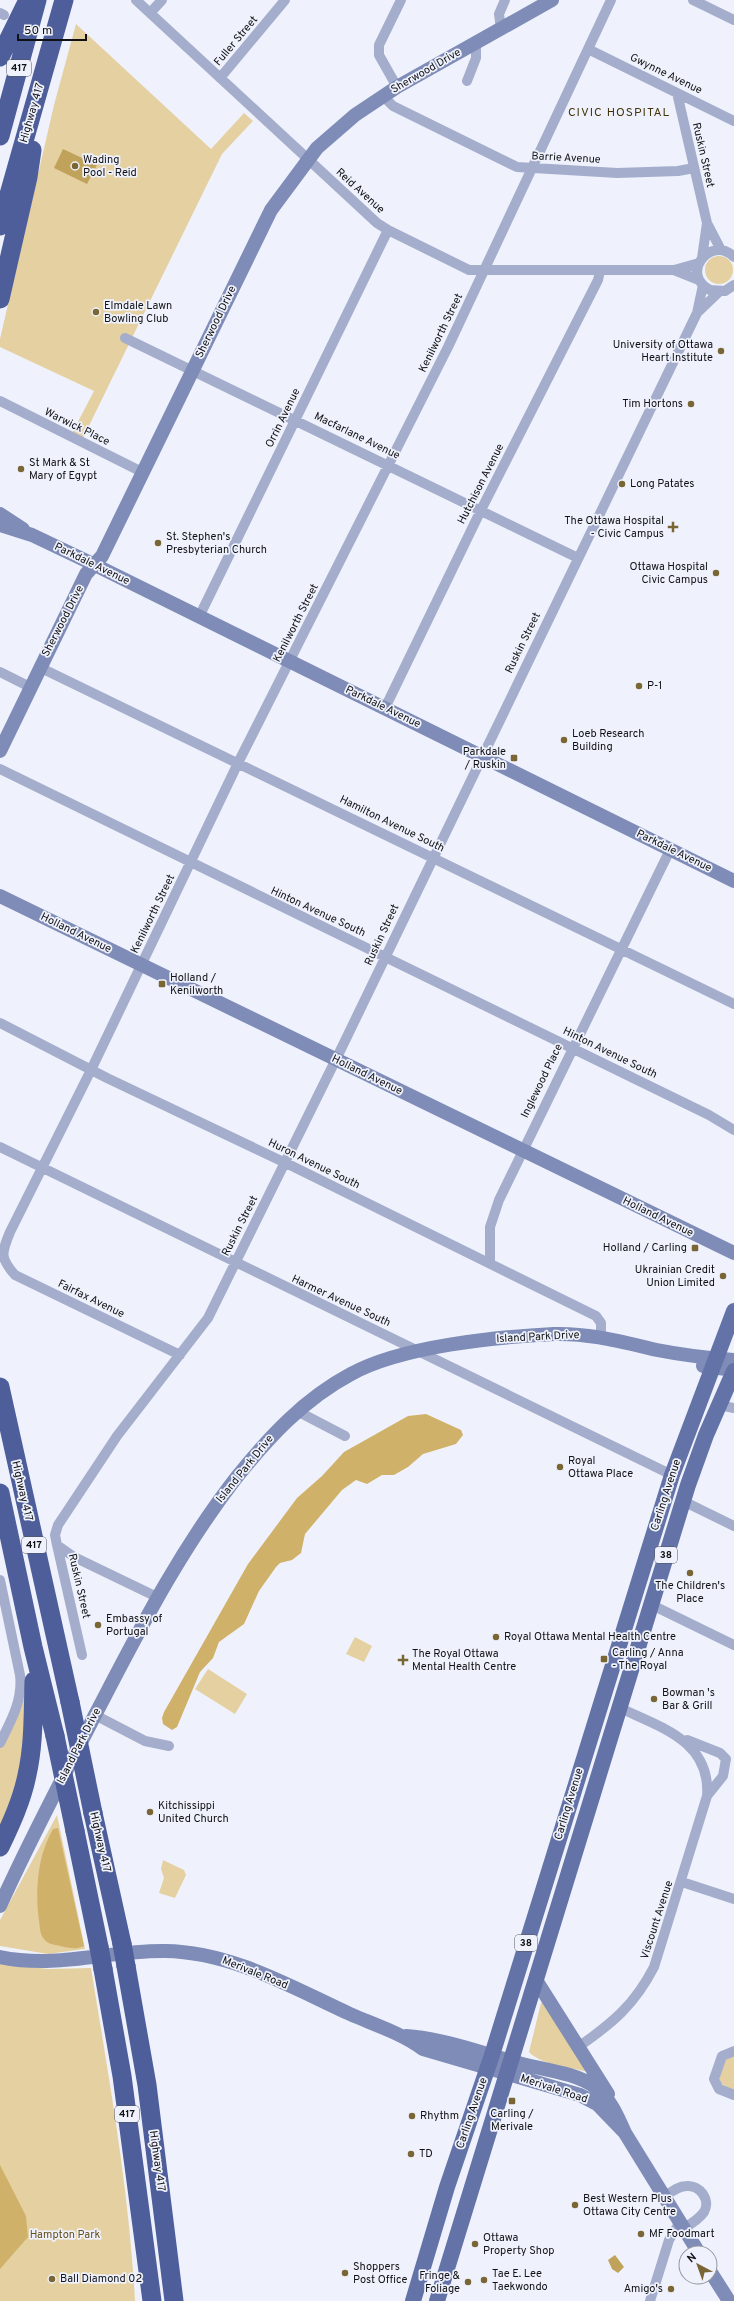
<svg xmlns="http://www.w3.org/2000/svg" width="734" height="2301" viewBox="0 0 734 2301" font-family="Overpass,sans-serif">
<rect width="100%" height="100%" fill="#eff2fc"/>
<path fill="#e5d0a1" d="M76,24L211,149L244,113L253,121L222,154L81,442L70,437L94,391L0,347V339L54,105Z
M705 270a14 14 0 1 1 28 0a14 14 0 1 1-28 0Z
M355,1637L372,1646L364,1662L346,1654Z
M208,1669L247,1694L235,1714L195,1689Z
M19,1693L26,1703V1751L0,1836V1737Z
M57,1815L85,1949L48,1954L0,1946V1920Z
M163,1860L184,1870L186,1875L175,1898L159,1893L164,1878L161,1869Z
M0,1963L48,1969L91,1968C109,2079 129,2189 135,2301H0Z
M543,2002L587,2070L584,2071C567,2067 540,2064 529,2052L541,2003Z
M734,2054V2091C716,2083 718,2079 723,2061Z"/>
<path fill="#d0b169" d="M426,1414L461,1430L463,1435L456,1444L423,1454L408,1467L394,1475H382L367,1484L356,1480L342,1490L305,1534L301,1553L292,1560L280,1563L276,1567L259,1591L244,1624L219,1642L213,1658L200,1672L177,1727L172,1730L163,1724L162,1718L164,1712L248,1564L297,1498L322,1476L344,1452L408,1416Z
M58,1828L84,1946C76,1950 68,1948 60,1946C54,1944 48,1945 44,1939C40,1935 40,1927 39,1921C35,1891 37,1857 53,1829Z
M0,2165L26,2216L28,2237L0,2269Z"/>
<path fill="#c1a25a" d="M63,149L97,165L87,184L54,168Z
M615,2255L624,2267L618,2273L612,2269L608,2260Z"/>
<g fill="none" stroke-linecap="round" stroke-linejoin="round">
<path stroke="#a4aecc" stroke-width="10" d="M136,0L377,223L388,230L469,270H674L699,263
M693,0L734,20
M0,13L4,15
M150,13L162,0
M501,29L499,14L505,0
M588,49L734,121
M220,78L285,0
M467,81L476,58V42
M397,87L379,55V45L401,0
M677,93L707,223L721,250
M383,96L393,106L517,167L617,173L678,171L694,168
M734,257C711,234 679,274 710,290L725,291L734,285
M702,258L707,223
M674,270L699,280
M697,313L719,292
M125,338L578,558
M0,401L144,473
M199,617L388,230
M39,667L734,1004
M0,672L30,687
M385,708L481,510L598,280L600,271
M0,769L709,1115L734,1130
M0,1023L107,1078L292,1166L596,1316L601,1323V1337
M0,1147L672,1475
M490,1264V1227L499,1200L670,850
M180,1355L15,1275C0,1258 1,1254 10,1232L91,1070L238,763L448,347L611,0
M719,1405L734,1408
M297,1411L345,1436
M683,1501L734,1526
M57,1545L74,1557L157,1597
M0,1580L20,1675C23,1700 11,1721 0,1743
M652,1605L734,1645
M82,1655L57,1545L55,1535L58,1525L117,1436L208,1318L342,1047L697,313L703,285
M95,1715L145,1741L169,1746
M687,1740L720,1753L726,1759L723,1776L707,1796
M682,1882L734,1899
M578,2047C613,2023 635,2004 654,1967L707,1796C711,1741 660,1727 620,1708
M734,2051L722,2056L714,2079L719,2089L734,2095
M664,2197C671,2192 678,2186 687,2186C700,2185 711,2200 704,2212C699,2219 691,2224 684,2228
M650,2301L669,2240L680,2222"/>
<path stroke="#7e8cb7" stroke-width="14" d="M0,514L23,529
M0,525L32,535L95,565L734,881
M0,751L86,574L102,556L271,210L317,148L355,115L397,87L552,0
M0,896L734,1253
M703,1366L734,1370
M0,1906C29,1841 63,1778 95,1715C139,1631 178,1553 236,1478C269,1437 304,1399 351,1374C402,1346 496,1337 554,1334C590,1333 622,1342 657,1350C682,1355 708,1358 734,1360
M0,1957C58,1969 109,1950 165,1951C232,1952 291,1987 350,2014C375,2025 401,2033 423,2049L580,2095L597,2104L625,2133
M536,1980L608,2094
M406,2036C447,2039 484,2054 522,2064C546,2070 576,2073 595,2087C610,2098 618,2117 625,2133L699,2253
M710,2271L729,2301"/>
<path stroke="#6373a8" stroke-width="16" d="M413,2301L447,2187L492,2055L672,1475L734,1311
M437,2301L688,1485L706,1435L734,1371"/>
<path stroke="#4d5e9a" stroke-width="19" d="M0,57L28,0
M0,136L37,0
M0,226L64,0
M0,299L28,177L32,150
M0,1387L70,1702
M0,1493L33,1647L55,1736
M93,1813L122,1944
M75,1831L99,1947
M0,1847C11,1824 22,1800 27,1775C34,1744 33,1713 34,1681
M126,1966L147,2085L174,2301
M103,1969L122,2076L152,2301"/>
<path stroke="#4d5e9a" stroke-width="19" d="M70,1702L93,1813
M55,1736L75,1831
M122,1944L126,1966
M99,1947L103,1969"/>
</g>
<g fill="#7a6635" stroke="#eff2fc" stroke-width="1.5">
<circle cx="75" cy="166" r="4"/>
<circle cx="96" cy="312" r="4"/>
<circle cx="721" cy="351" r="4"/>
<circle cx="691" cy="404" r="4"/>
<circle cx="21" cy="469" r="4"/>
<circle cx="622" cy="484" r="4"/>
<path d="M671 521h4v4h4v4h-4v4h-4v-4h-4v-4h4z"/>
<circle cx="158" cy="543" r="4"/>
<circle cx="716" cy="573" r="4"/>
<circle cx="639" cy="686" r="4"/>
<circle cx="564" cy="740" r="4"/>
<rect x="510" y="754" width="8" height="8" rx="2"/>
<rect x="158" y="980" width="8" height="8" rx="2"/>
<rect x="691" y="1244" width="8" height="8" rx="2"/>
<circle cx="723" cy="1276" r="4"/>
<circle cx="560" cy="1467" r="4"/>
<circle cx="690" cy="1573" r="4"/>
<circle cx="98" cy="1625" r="4"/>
<circle cx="496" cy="1637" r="4"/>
<rect x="600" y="1655" width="8" height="8" rx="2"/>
<path d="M401 1654h4v4h4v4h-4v4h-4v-4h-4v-4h4z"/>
<circle cx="654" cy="1699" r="4"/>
<circle cx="150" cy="1812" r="4"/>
<rect x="508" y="2097" width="8" height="8" rx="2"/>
<circle cx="412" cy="2116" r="4"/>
<circle cx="411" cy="2154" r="4"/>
<circle cx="575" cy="2205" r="4"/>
<circle cx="641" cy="2234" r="4"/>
<circle cx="475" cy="2244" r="4"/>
<circle cx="345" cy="2273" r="4"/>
<circle cx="52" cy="2279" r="4"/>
<circle cx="484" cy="2280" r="4"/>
<circle cx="468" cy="2282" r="4"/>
<circle cx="671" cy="2289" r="4"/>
</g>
<g text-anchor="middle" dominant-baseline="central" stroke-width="3.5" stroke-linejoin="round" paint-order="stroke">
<g fill="#eff2fc" stroke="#53545a" stroke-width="1">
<rect x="7" y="60" width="24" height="16" rx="3"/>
<rect x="22" y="1537" width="24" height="16" rx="3"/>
<rect x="655" y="1547" width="22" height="16" rx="3"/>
<rect x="515" y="1935" width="22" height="16" rx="3"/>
<rect x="115" y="2106" width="24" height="16" rx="3"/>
</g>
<g font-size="10" font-weight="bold" fill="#101114">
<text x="19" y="68">417</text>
<text x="34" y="1545">417</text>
<text x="666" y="1555">38</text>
<text x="526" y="1943">38</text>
<text x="127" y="2114">417</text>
</g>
<g font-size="11" fill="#101114" stroke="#eff2fc">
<text transform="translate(236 41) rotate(-50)">Fuller Street</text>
<text transform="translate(426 71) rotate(-30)">Sherwood Drive</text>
<text transform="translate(666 74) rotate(26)">Gwynne Avenue</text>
<text transform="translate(32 113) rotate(-74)">Highway 417</text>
<text transform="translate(703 155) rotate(77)">Ruskin Street</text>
<text transform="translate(566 158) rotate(3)">Barrie Avenue</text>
<text transform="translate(360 191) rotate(42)">Reid Avenue</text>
<text transform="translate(216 322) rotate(-64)">Sherwood Drive</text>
<text transform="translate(441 333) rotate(-64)">Kenilworth Street</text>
<text transform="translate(283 418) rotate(-64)">Orrin Avenue</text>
<text transform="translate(77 427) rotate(26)">Warwick Place</text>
<text transform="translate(357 436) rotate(26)">Macfarlane Avenue</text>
<text transform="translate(481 484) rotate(-63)">Hutchison Avenue</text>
<text transform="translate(92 564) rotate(26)">Parkdale Avenue</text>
<text transform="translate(63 621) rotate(-63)">Sherwood Drive</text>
<text transform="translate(296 623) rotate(-63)">Kenilworth Street</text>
<text transform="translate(523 643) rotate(-64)">Ruskin Street</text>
<text transform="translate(383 707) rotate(26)">Parkdale Avenue</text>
<text transform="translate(392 824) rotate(26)">Hamilton Avenue South</text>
<text transform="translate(674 851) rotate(26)">Parkdale Avenue</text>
<text transform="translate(318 912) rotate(25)">Hinton Avenue South</text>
<text transform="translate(153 914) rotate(-64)">Kenilworth Street</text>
<text transform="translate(76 933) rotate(26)">Holland Avenue</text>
<text transform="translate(382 935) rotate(-65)">Ruskin Street</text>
<text transform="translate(610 1053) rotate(26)">Hinton Avenue South</text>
<text transform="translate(367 1075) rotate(26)">Holland Avenue</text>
<text transform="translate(542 1081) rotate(-64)">Inglewood Place</text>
<text transform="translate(314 1164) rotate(26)">Huron Avenue South</text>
<text transform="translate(658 1217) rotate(26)">Holland Avenue</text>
<text transform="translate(240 1226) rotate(-63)">Ruskin Street</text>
<text transform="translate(91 1299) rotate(26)">Fairfax Avenue</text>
<text transform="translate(341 1301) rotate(25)">Harmer Avenue South</text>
<text transform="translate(538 1337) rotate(-3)">Island Park Drive</text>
<text transform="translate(245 1469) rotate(-51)">Island Park Drive</text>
<text transform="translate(22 1491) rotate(77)">Highway 417</text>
<text transform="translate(666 1495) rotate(-72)">Carling Avenue</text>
<text transform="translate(79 1586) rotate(77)">Ruskin Street</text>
<text transform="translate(79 1746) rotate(-63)">Island Park Drive</text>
<text transform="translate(569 1804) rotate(-73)">Carling Avenue</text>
<text transform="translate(100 1842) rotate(77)">Highway 417</text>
<text transform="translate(657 1920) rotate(-72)">Viscount Avenue</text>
<text transform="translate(255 1973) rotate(22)">Merivale Road</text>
<text transform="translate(554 2089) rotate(18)">Merivale Road</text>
<text transform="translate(472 2113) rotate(-71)">Carling Avenue</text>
<text transform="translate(157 2161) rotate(82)">Highway 417</text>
</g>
<g font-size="11" fill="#101114" stroke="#eff2fc" text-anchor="start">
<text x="83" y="160">Wading<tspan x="83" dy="13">Pool - Reid</tspan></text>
<text x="104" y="306">Elmdale Lawn<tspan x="104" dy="13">Bowling Club</tspan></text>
<text x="713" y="345" text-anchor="end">University of Ottawa<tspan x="713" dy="13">Heart Institute</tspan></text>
<text x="683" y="404" text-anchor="end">Tim Hortons</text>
<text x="29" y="463">St Mark &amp; St<tspan x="29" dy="13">Mary of Egypt</tspan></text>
<text x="630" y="484">Long Patates</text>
<text x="664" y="521" text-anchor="end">The Ottawa Hospital<tspan x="664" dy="13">- Civic Campus</tspan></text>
<text x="166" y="537">St. Stephen's<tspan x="166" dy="13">Presbyterian Church</tspan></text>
<text x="708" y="567" text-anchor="end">Ottawa Hospital<tspan x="708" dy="13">Civic Campus</tspan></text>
<text x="647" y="686">P-1</text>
<text x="572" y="734">Loeb Research<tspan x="572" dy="13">Building</tspan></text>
<text x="506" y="752" text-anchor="end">Parkdale<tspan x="506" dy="13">/ Ruskin</tspan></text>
<text x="170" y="978">Holland /<tspan x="170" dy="13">Kenilworth</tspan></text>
<text x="687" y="1248" text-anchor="end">Holland / Carling</text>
<text x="715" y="1270" text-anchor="end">Ukrainian Credit<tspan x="715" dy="13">Union Limited</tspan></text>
<text x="568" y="1461">Royal<tspan x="568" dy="13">Ottawa Place</tspan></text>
<text x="690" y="1586" text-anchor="middle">The Children's<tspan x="690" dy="13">Place</tspan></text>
<text x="106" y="1619">Embassy of<tspan x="106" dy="13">Portugal</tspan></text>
<text x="504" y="1637">Royal Ottawa Mental Health Centre</text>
<text x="612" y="1653">Carling / Anna<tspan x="612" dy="13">- The Royal</tspan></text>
<text x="412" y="1654">The Royal Ottawa<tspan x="412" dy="13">Mental Health Centre</tspan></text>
<text x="662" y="1693">Bowman 's<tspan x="662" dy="13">Bar &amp; Grill</tspan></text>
<text x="158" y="1806">Kitchissippi<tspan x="158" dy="13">United Church</tspan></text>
<text x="512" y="2114" text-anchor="middle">Carling /<tspan x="512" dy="13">Merivale</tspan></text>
<text x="420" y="2116">Rhythm</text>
<text x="419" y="2154">TD</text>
<text x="583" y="2199">Best Western Plus<tspan x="583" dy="13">Ottawa City Centre</tspan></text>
<text x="649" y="2234">MF Foodmart</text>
<text x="483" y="2238">Ottawa<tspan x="483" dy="13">Property Shop</tspan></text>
<text x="353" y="2267">Shoppers<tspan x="353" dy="13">Post Office</tspan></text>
<text x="492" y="2274">Tae E. Lee<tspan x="492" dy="13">Taekwondo</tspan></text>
<text x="460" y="2276" text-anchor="end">Fringe &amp;<tspan x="460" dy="13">Foliage</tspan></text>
<text x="60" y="2279">Ball Diamond 02</text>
<text x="663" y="2289" text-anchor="end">Amigo's</text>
</g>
<g font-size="11" fill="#67511a" stroke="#eff2fc">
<text x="65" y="2235">Hampton Park</text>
</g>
<g font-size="12" letter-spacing="1" fill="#44340b" stroke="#eff2fc">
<text x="619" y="113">CIVIC HOSPITAL</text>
</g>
</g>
<g transform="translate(698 2265) rotate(319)"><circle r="19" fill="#eff2fc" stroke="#96989f"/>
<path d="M0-3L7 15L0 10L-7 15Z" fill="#7a6635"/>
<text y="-6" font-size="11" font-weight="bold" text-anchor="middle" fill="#101114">N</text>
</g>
<path d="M18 34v6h68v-6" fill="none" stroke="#101114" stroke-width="2"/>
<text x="24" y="34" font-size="12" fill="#101114" stroke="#eff2fc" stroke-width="3" paint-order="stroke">50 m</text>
</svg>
